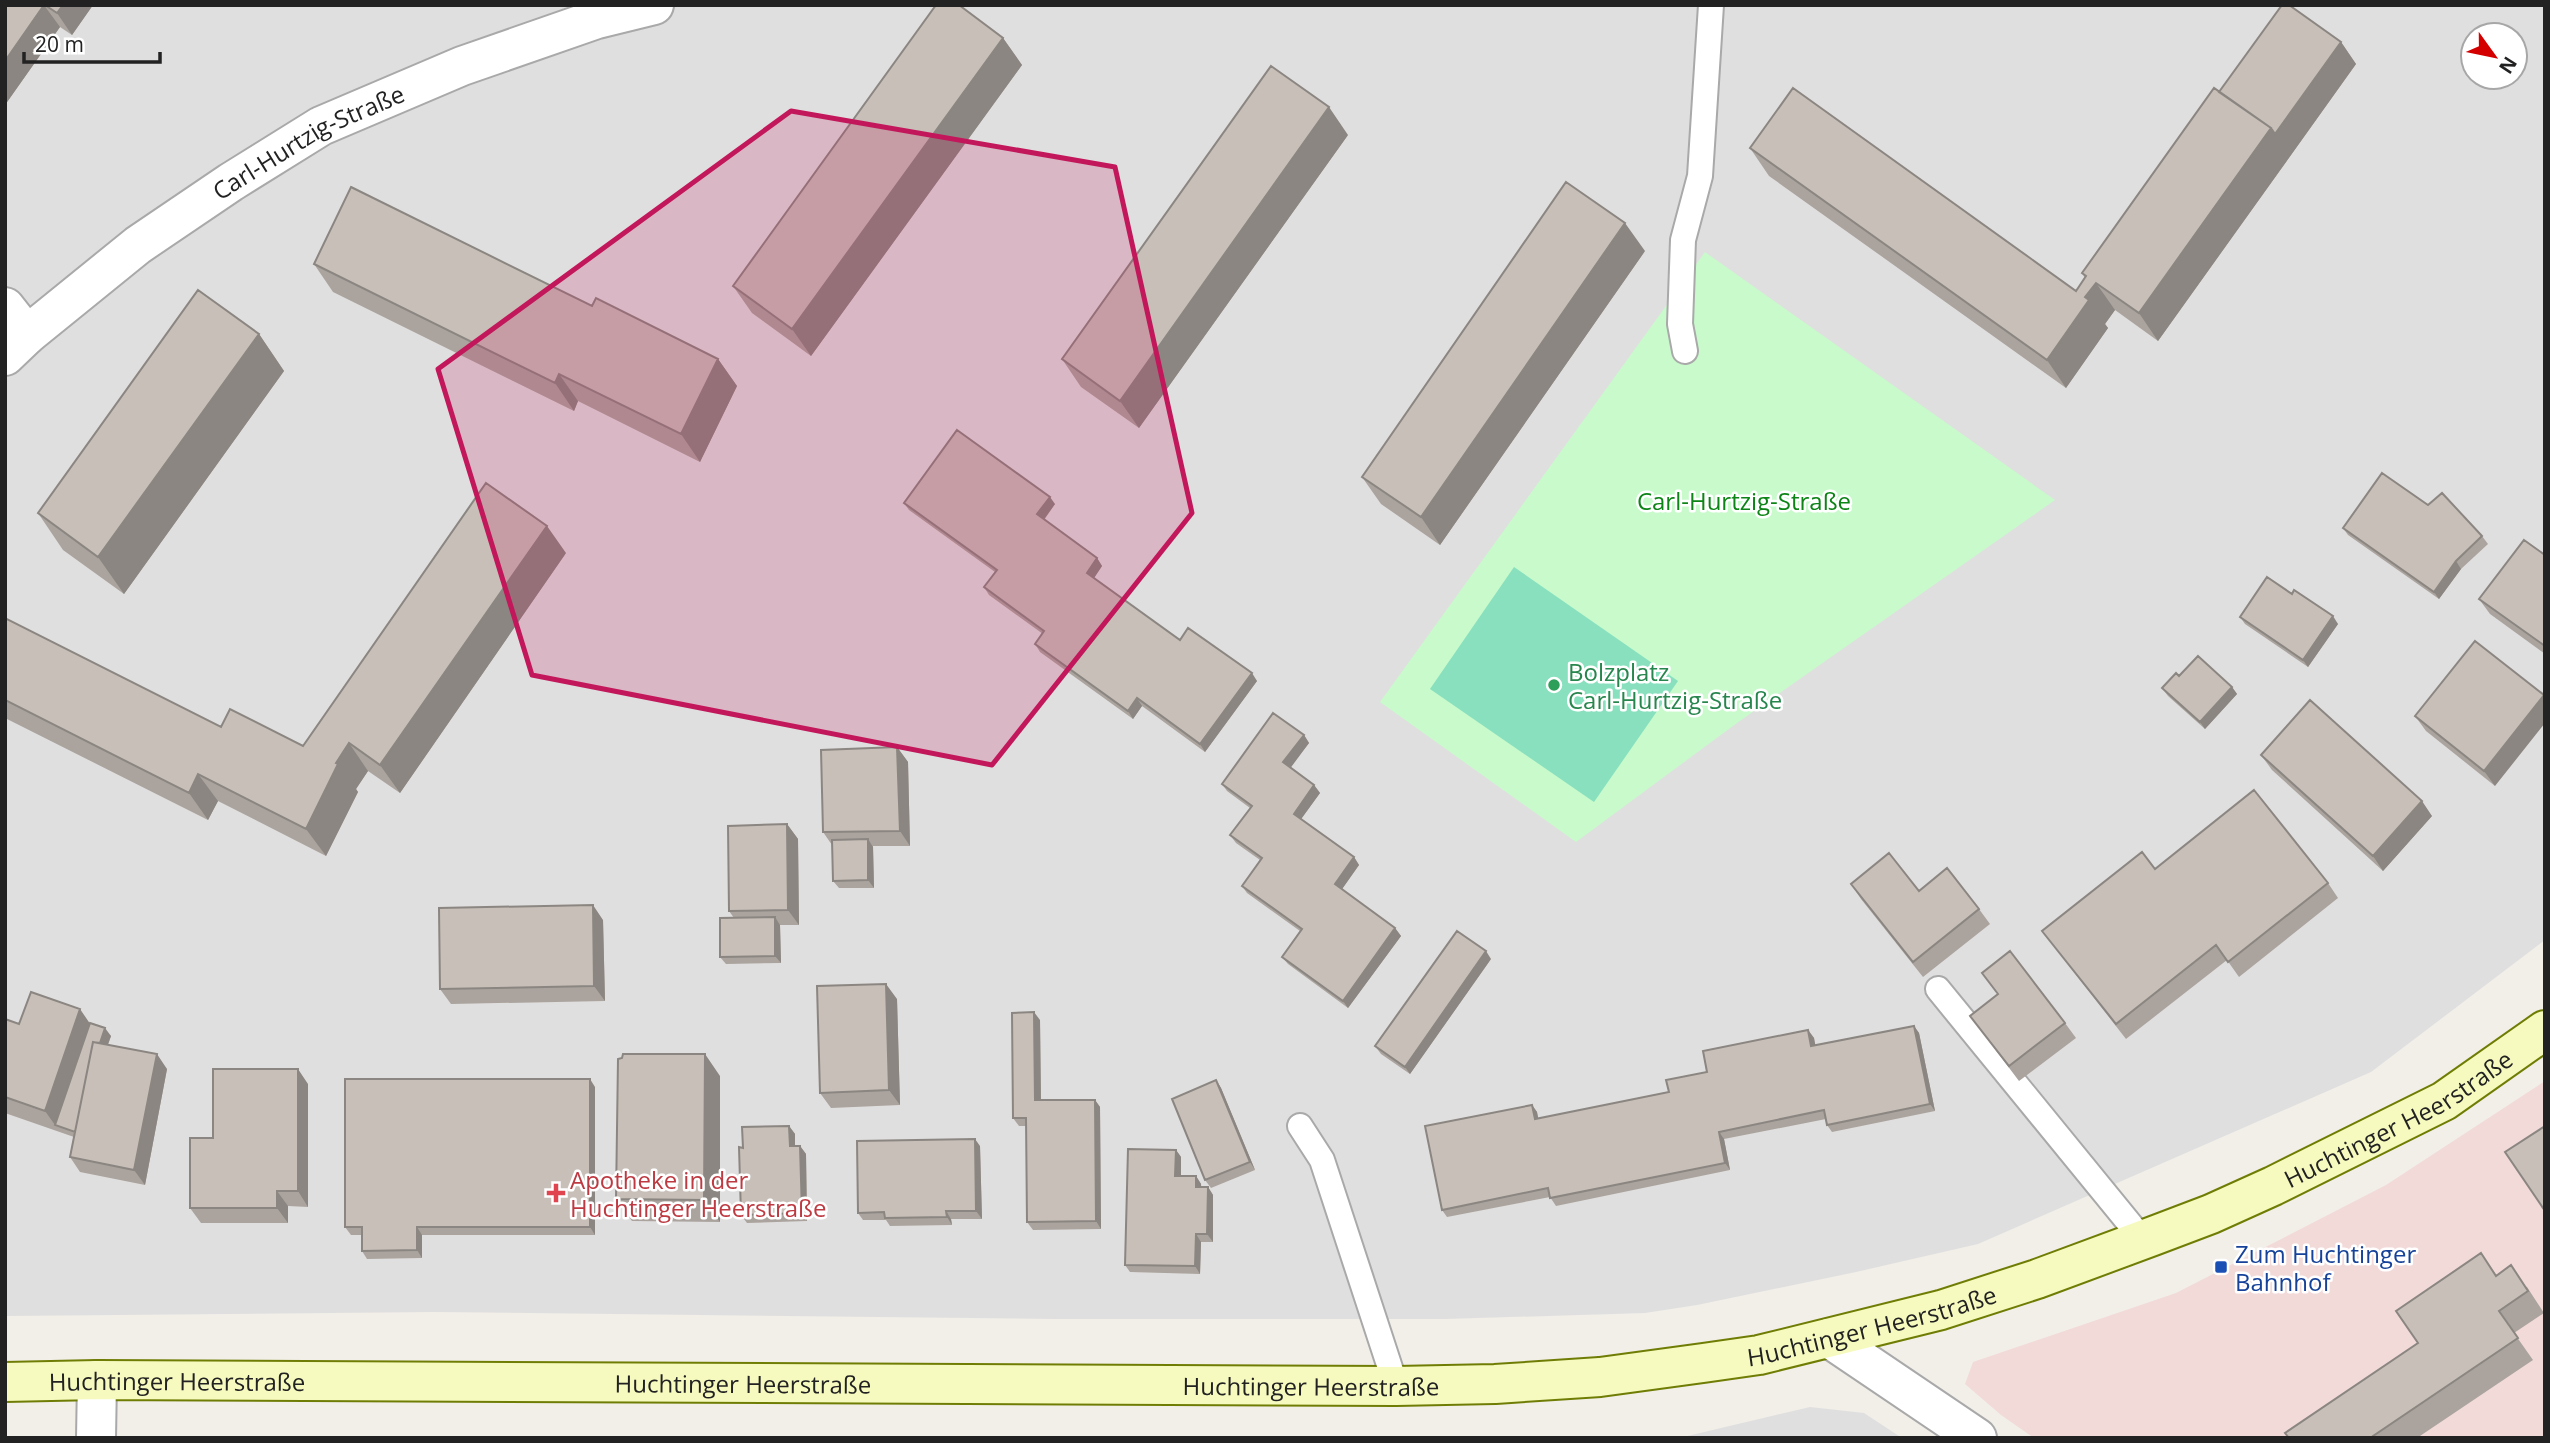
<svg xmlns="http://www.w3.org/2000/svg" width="2550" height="1443" viewBox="0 0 2550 1443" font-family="'Open Sans',sans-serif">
<rect width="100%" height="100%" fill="#f2efe9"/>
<path fill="#e0dfdf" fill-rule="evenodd" d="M5,5H2545V940L2371,1072L1978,1244L1856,1272L1697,1305L1645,1313L1445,1319H1054L434,1312L5,1316ZM2473,35H2515V77H2473Z
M1810,1407L1864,1413L1902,1438H1679Z"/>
<path fill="#f2dad9" d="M2545,1081V1438H2034L2001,1415L1965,1384L1973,1362L2176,1293L2386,1185Z"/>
<path fill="#c8facc" d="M1705,252L2055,500L1737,723L1576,842L1380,702Z"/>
<path fill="#88e0be" d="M1514,567L1678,681L1594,802L1430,689Z"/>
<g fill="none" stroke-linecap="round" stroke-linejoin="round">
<defs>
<path id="service" d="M1685,351L1680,324L1683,240L1700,176L1711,5
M1938,989L2143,1240
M1300,1126L1322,1160L1396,1386"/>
<g id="minor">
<path d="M5,307L27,335"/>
<path id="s1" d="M5,356L27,335L138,245L231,182L321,126L462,66L597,19L654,5"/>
<path d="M96,1438L97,1380"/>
</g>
<path id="tertiary" d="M1829,1338L1977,1438"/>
<g id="secondary">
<path id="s2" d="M5,1382L97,1380L1396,1386L1495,1384L1600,1377L1703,1363L1759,1355L1941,1310L2037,1279L2153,1236L2211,1214L2273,1186L2444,1101L2545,1030"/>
</g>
</defs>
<use href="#service" stroke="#a9a9a9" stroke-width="28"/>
<use href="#minor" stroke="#a9a9a9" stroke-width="42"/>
<use href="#tertiary" stroke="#a9a9a9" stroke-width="42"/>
<use href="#secondary" stroke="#707d05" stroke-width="42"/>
<use href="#service" stroke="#fff" stroke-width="24"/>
<use href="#minor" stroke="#fff" stroke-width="38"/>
<use href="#tertiary" stroke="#fff" stroke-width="38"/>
<use href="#secondary" stroke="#f7fabf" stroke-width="38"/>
</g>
<path fill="#aba49e" d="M5,5H93L72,35L60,27L5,105Z
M1003,38L1022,65L811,356L752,313L733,286Z
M2341,42L2356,64L2158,341L2115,310L2105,324L2108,328L2066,388L1769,176L1750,148L2076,291L2085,278L2082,273L2219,92Z
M1348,135L1139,428L1081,387L1062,359Z
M1645,251L1440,545L1381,504L1362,477Z
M314,264L592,306L718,359L737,386L700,462L578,401L574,411L333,292Z
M259,334L284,371L124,594L63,550L38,513Z
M904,503L1055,504L1044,520L1097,558L1102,566L1094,578L1180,640L1257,681L1205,752L1142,706L1133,719L1040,652L1035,644L1043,634L989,595L984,587L995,572L909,510Z
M2428,505L2482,536L2488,544L2461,569L2439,599L2348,535L2343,528Z
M566,553L400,793L368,771L356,789L358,792L326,856L218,801L208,820L5,718V618L221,727L303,746Z
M2545,555V654L2490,614L2479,599Z
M2292,594L2338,624L2308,667L2245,624L2240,617Z
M2475,641L2495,786L2426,731L2415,716Z
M2179,676L2232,687L2237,694L2205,729L2168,696L2162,688Z
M1304,735L1309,743L1290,767L1314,785L1320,793L1301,819L1354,857L1359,865L1342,889L1395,928L1401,936L1348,1008L1288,964L1282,957L1300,931L1247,893L1242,886L1260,860L1236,843L1230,835L1250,808L1227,791L1222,784Z
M897,747L908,762L910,846H873L874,888H839L833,881L832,845L823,832Z
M2261,755L2432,816L2383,871L2272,770Z
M787,824L798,839L799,925H780L781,963L726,964L720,957L734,918L729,911Z
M2155,869L2328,883L2338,898L2239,977L2227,960L2126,1039L2042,931Z
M1851,884L1919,891L1979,909L1990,924L1923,977L1861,899Z
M603,920L605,1001L451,1004L440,989Z
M1491,959L1410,1074L1381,1054L1375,1046Z
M1982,973L2065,1023L2076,1038L2019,1081L1970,1016L1998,994Z
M897,999L900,1105L831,1108L820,1093Z
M5,1019L19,1024L90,1023L111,1036L108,1045L167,1069L145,1185L80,1172L70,1157L74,1137L5,1113Z
M1040,1020L1041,1100H1095L1100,1107L1101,1229L1033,1230L1027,1222L1026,1126H1019L1013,1118Z
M1914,1026L1919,1033L1935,1111L1832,1132L1827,1125L1826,1119L1724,1139L1730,1170L1556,1206L1550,1197L1447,1217L1442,1210L1532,1105L1537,1112L1538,1119L1669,1092L1707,1072L1808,1030L1814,1038L1815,1046Z
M720,1076V1222L632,1221L616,1199Z
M1216,1080L1221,1088L1255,1170L1211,1188L1205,1180Z
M308,1084V1207L288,1206V1223H201L190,1208L213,1138Z
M595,1087V1235H422V1258L367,1259L362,1251V1235H351L345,1227Z
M789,1126L795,1134V1146H800L806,1154L807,1221L747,1223L741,1215Z
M980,1146L982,1219H951L952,1225L890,1226L886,1220H863L858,1213Z
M1176,1150L1181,1157V1176H1196L1201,1184V1187H1208L1213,1195V1242H1201L1200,1274L1130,1272L1125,1265Z
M2481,1253L2496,1275L2527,1287L2544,1313L2514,1333L2533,1360L2417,1438H2289L2418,1343Z"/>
<path fill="#8b8681" d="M44,5L60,27L5,105V61Z
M63,5H93L72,35L57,13Z
M1003,38L1022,65L811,356L792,329Z
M2341,42L2356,64L2158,341L2139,313L2271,128Z
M1329,107L1348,135L1139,428L1120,401Z
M1625,223L1645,251L1440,545L1421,517Z
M2096,283L2115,310L2105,324L2108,328L2066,388L2047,360L2085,297Z
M259,334L284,371L124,594L98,557Z
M718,359L737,386L700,462L681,434Z
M559,374L578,401L574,411L555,383Z
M1050,497L1055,504L1042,522L1037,514Z
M547,526L566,553L400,793L380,765Z
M1097,558L1102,566L1092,581L1087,573Z
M2456,561L2461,569L2439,599L2434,592Z
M2333,616L2338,624L2308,667L2303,660Z
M1252,673L1257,681L1205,752L1200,744Z
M2232,687L2237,694L2205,729L2200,722Z
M2544,695L2545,723L2495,786L2484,771Z
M1137,698L1142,706L1133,719L1128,711Z
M1304,735L1309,743L1289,770L1283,762Z
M349,743L368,771L356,789L358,792L326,856L306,829L336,763Z
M897,747L908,762L910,846L900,831Z
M198,774L218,801L208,820L189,793Z
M1314,785L1320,793L1299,822L1294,814Z
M2422,801L2432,816L2383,871L2373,856Z
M787,824L798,839L799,925L788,910Z
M868,839L873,847L874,888L868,880Z
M1354,857L1359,865L1340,892L1335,884Z
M593,905L603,920L605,1001L594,986Z
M775,917L780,925L781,963L775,956Z
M1395,928L1401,936L1348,1008L1343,1001Z
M1486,951L1491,959L1410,1074L1405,1067Z
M886,984L897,999L900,1105L889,1090Z
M80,1009L95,1031L55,1125L45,1111Z
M1034,1012L1040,1020L1041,1108L1035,1100Z
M1914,1026L1919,1033L1935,1111L1930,1104Z
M105,1028L111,1036L103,1057L98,1049Z
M1808,1030L1814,1038L1817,1054L1811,1046Z
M157,1054L167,1069L145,1185L134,1170Z
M705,1054L720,1076V1222L704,1200Z
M298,1069L308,1084V1207L298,1191Z
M590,1079L595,1087V1235L590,1227Z
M1216,1080L1221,1088L1255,1170L1250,1162Z
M1095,1100L1100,1107L1101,1229L1096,1221Z
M1532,1105L1537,1112L1540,1127L1535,1119Z
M789,1126L795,1134V1154L790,1146Z
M1719,1132L1724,1139L1730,1170L1725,1163Z
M975,1139L980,1146L982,1219L976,1211Z
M800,1146L806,1154L807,1221L802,1213Z
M1176,1150L1181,1157V1184L1175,1176Z
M1196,1176L1201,1184L1202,1195L1196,1187Z
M1208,1187L1213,1195V1242L1207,1234Z
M277,1191L288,1206V1223L277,1208Z
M946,1211L951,1219L952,1225L947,1217Z
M417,1227L422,1235V1258L417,1250Z
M1196,1234L1201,1242L1200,1274L1195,1266Z"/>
<path fill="#c7bfb8" stroke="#8b8681" stroke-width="2" d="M5,5H44L5,61Z
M45,5H63L57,13Z
M936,5H959L1003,38L792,329L733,286Z
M2282,5H2289L2341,42L2275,134L2271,128L2219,92Z
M1271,66L1329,107L1120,401L1062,359Z
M1793,88L2076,291L2086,276L2082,273L2214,88L2271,128L2139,313L2096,283L2085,297L2089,300L2047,360L1750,148Z
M1566,182L1625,223L1421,517L1362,477Z
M351,187L592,306L596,298L718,359L681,434L559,374L555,383L314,264Z
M198,290L259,334L98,557L38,513Z
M957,430L1050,497L1037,514L1097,558L1087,573L1180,640L1188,628L1252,673L1200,744L1137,698L1128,711L1035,644L1044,631L984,587L997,570L904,503Z
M2382,473L2428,505L2442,493L2482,536L2456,561L2434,592L2343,528Z
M486,483L547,526L380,765L349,743L336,763L338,764L306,829L198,774L189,793L5,700V618L221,727L230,709L303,746Z
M2524,540L2545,555V646L2479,599Z
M2267,577L2292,594L2294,590L2333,616L2303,660L2240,617Z
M2475,641L2544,695L2484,771L2415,716Z
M2198,656L2232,687L2200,722L2162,688L2176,673L2179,676Z
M2310,700L2422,801L2373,856L2261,755Z
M1273,713L1304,735L1283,762L1314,785L1294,814L1354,857L1335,884L1395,928L1343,1001L1282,957L1302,929L1242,886L1262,858L1230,835L1252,806L1222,784Z
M897,747L900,831L823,832L821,750Z
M2254,790L2328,883L2228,962L2216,945L2116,1024L2042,931L2142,852L2155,869Z
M787,824L788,910L729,911L728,826Z
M868,839V880L833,881L832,840Z
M1889,853L1919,891L1947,868L1979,909L1913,962L1851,884Z
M593,905L594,986L440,989L439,908Z
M775,917V956L720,957V918Z
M1457,931L1486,951L1405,1067L1375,1046Z
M2010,951L2065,1023L2009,1066L1970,1016L1998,994L1982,973Z
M886,984L889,1090L820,1093L817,986Z
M31,992L80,1009L45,1111L5,1097V1019L19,1024Z
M1034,1012L1035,1100H1095L1096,1221L1027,1222L1026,1118H1013L1012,1013Z
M90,1023L105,1028L100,1043L93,1042L75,1132L55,1125Z
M1914,1026L1930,1104L1827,1125L1824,1110L1719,1132L1725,1163L1550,1198L1548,1188L1442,1210L1425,1126L1532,1105L1535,1119L1669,1092L1666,1080L1707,1072L1703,1051L1808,1030L1811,1046Z
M93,1042L157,1054L134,1170L70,1157Z
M623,1054H705L704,1200L616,1199L618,1059L622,1058Z
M213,1069H298V1191H277V1208H190V1138H213Z
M345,1079H590V1227H417V1250L362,1251V1227H345Z
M1216,1080L1250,1162L1205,1180L1172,1099Z
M789,1126L790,1146H800L802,1213L741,1215L739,1147L743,1148L742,1127Z
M2545,1126V1211L2505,1152Z
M975,1139L976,1211H946L947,1217L885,1218L884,1212L858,1213L857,1141Z
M1128,1149L1176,1150L1175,1176H1196V1187H1208L1207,1234H1196L1195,1266L1125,1265Z
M2481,1253L2496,1276L2511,1265L2528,1291L2499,1311L2518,1338L2370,1438H2289L2285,1433L2418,1343L2396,1311Z"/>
<path fill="#c2185b" fill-opacity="0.2" stroke="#c2185b" stroke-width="5" stroke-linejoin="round" d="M791,111L1115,167L1192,513L992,765L532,675L438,369Z"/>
<circle fill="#2e9e5b" stroke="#fff" stroke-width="2.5" cx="1554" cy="685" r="7"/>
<path fill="#e0444e" stroke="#fff" stroke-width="2.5" d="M552.5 1182.5h7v7h7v7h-7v7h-7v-7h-7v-7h7z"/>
<rect fill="#1a4fb4" stroke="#fff" stroke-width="2.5" x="2214" y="1260" width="14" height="14" rx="3.5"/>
<g text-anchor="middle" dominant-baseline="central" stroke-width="5" stroke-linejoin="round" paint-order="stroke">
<g font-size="24" fill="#222" stroke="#fff">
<text stroke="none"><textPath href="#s1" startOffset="373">Carl-Hurtzig-Straße</textPath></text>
<text stroke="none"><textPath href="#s2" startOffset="2440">Huchtinger Heerstraße</textPath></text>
<text stroke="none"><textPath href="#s2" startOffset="1872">Huchtinger Heerstraße</textPath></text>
<text stroke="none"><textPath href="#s2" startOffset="172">Huchtinger Heerstraße</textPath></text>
<text stroke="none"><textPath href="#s2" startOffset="738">Huchtinger Heerstraße</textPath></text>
<text stroke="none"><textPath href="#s2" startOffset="1306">Huchtinger Heerstraße</textPath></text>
</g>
<g font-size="24" fill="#0c8416" stroke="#fff">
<text x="1744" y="500">Carl-Hurtzig-Straße</text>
</g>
<g font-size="24" fill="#27864d" stroke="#fff" text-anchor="start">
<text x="1568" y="671">Bolzplatz<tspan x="1568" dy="28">Carl-Hurtzig-Straße</tspan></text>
</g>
<g font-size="24" fill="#be3a42" stroke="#fff" text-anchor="start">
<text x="570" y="1179">Apotheke in der<tspan x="570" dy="28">Huchtinger Heerstraße</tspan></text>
</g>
<g font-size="24" fill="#164399" stroke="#fff" text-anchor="start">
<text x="2235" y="1253">Zum Huchtinger<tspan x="2235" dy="28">Bahnhof</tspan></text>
</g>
</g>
<rect width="2550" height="1443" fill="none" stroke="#222222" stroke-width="14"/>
<g transform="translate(2494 56) rotate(123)"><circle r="33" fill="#ffffff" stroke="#a7a7a7" stroke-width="2"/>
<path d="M0-5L12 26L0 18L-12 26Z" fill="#d40000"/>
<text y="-10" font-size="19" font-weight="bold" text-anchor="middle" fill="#222222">N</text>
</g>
<path d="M24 52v10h136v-10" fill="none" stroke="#222222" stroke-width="3.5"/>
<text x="35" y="52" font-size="21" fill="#222222" stroke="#ffffff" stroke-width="5" paint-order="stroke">20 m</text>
</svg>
